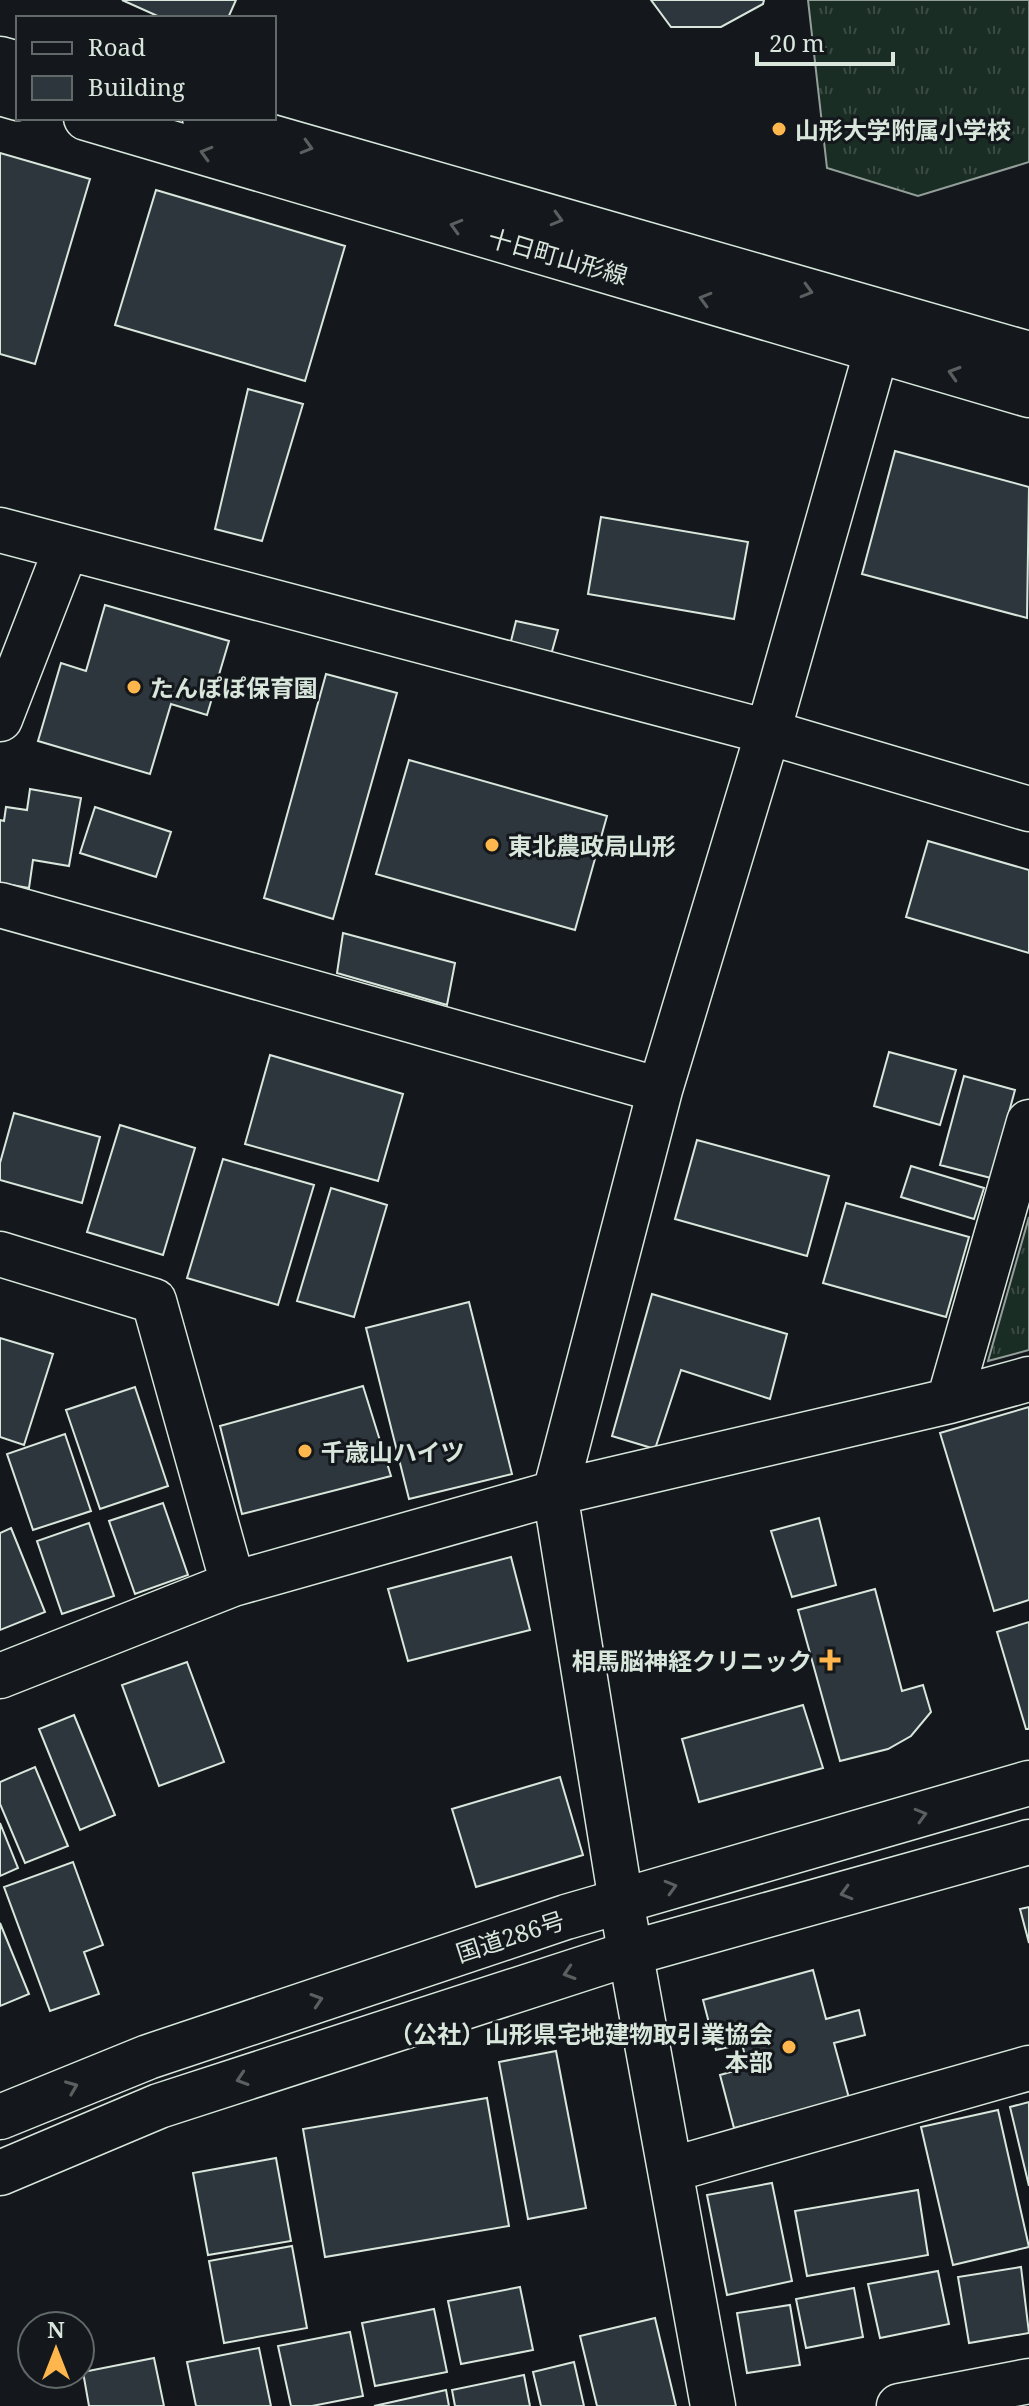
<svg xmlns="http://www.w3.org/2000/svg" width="1029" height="2406" viewBox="0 0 1029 2406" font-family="'Noto Serif','Noto Sans JP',serif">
<defs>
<pattern id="grass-tufts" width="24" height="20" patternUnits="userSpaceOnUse" patternTransform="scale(2)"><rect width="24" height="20" fill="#1a2d24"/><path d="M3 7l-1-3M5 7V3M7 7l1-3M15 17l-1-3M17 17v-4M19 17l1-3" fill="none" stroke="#3b4b43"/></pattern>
</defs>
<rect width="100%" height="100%" fill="#14181c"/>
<path fill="url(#grass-tufts)" stroke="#939e99" stroke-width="2" d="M808,0H1029V162L918,196L827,168Z
M1029,1217V1350L988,1361Z"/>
<path fill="#2c363c" stroke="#d8e6dc" stroke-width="2" d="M122,0H236L228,18H162Z
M651,0H764L763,4L721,27H671Z
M0,153L90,179L35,364L0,354Z
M156,190L345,246L305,381L115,325Z
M248,389L303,404L262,541L215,529Z
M895,451L1029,487L1027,618L862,574Z
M601,517L748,542L734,619L588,594Z
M105,605L229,641L207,715L171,704L150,774L38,741L61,663L86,671Z
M516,621L558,630L547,669L507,657Z
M326,674L397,693L333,919L264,898Z
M409,760L607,816L575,930L376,874Z
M30,789L81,798L69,866L33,860L29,888L0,883V820L4,821L6,807L27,810Z
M95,807L171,832L156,877L80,853Z
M928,841L1029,870V953L906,917Z
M343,933L455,963L447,1005L337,973Z
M889,1052L956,1070L940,1125L874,1106Z
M270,1055L403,1094L378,1181L245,1144Z
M964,1076L1015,1090L991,1178L940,1165Z
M14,1113L100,1137L82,1203L0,1180V1163Z
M120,1125L195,1148L163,1255L87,1232Z
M697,1140L829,1176L807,1256L675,1219Z
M223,1159L314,1185L278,1305L187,1278Z
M911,1166L984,1188L974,1219L901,1197Z
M331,1188L387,1205L354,1317L297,1301Z
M846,1203L969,1237L946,1317L823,1283Z
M652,1294L787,1334L770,1399L681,1370L655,1449L612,1436Z
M469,1302L512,1474L409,1499L366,1328Z
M0,1338L53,1354L24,1445L0,1437Z
M363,1386L391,1476L242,1514L220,1426Z
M135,1387L168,1486L100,1509L66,1410Z
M1029,1407V1600L994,1611L940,1433Z
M65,1434L91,1511L33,1530L7,1454Z
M163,1503L188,1575L135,1594L109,1521Z
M819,1518L836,1585L792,1597L771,1531Z
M89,1523L114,1596L62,1614L37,1541Z
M11,1528L45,1612L0,1630V1533Z
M511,1557L530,1630L408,1661L388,1589Z
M875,1589L902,1691L923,1685L931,1712L911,1736L888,1749L840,1761L798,1610Z
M1029,1622V1729H1026L997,1632Z
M187,1662L224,1762L159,1786L122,1685Z
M803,1705L823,1768L699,1802L682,1739Z
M74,1715L115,1815L80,1830L39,1729Z
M35,1767L68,1846L25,1863L0,1804V1782Z
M560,1777L583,1855L476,1887L452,1809Z
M0,1823L18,1868L0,1876Z
M73,1862L103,1945L84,1952L99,1994L50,2011L4,1887Z
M1029,1907V1943L1020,1909Z
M0,1923L29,1994L0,2006Z
M813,1970L826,2019L859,2010L865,2035L834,2043L849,2098L734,2128L720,2075L748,2067L742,2044L716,2050L703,2000Z
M556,2051L586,2208L528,2219L499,2062Z
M487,2098L509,2226L325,2257L303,2129Z
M1029,2102V2186L1010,2107Z
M998,2110L1029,2247L953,2265L921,2127Z
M276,2158L291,2241L208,2255L193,2173Z
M772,2183L792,2281L727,2295L707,2195Z
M918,2190L928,2255L807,2276L795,2211Z
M292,2246L307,2328L224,2343L209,2261Z
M1021,2267L1029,2333L969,2343L958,2277Z
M938,2271L949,2324L880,2338L868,2284Z
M520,2287L533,2350L461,2364L448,2301Z
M854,2288L863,2337L806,2348L796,2299Z
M790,2305L800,2365L747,2373L737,2313Z
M434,2309L447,2372L375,2386L362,2323Z
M655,2318L676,2406H597L580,2336Z
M350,2332L363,2396L312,2406H291L278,2346Z
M259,2348L271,2406H196L187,2362Z
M154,2358L164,2406H89L83,2372Z
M574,2362L584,2406H541L533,2372Z
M524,2375L530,2406H455L452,2390Z
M446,2390L449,2406H374Z"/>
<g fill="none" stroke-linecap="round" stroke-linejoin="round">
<defs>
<path id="minor" d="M0,530L768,732L1029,809
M0,719L66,549
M0,905L660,1090
M0,1254L154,1301L233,1584
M949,1401L1029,1122
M0,1676L233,1584L555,1493L949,1401L1029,1379
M670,2170L1029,2068
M713,2406L621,1901L555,1493L660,1090L768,732L877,349
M899,2406L1029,2381"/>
<path id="major" d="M0,59L18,64
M0,93L18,98
M86,118L1029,395
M205,118L1029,354"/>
<path id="highway" d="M0,2117L148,2057L566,1917L1029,1783
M0,2173L159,2106L631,1953L1029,1842"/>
</defs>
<use href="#minor" stroke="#d8e6dc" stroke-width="47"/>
<use href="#major" stroke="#d8e6dc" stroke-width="47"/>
<use href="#highway" stroke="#d8e6dc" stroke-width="47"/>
<use href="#minor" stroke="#14181c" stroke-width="44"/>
<use href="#major" stroke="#14181c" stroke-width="44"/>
<use href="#highway" stroke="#14181c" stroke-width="44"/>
</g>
<defs><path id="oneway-chevron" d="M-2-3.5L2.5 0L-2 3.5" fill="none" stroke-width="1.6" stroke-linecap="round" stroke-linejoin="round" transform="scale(2)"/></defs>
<g stroke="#59605f">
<use href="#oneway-chevron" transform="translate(307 147) rotate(16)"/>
<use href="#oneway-chevron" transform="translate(206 153) rotate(-164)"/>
<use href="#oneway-chevron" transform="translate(557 219) rotate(16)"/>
<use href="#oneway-chevron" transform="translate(456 226) rotate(-164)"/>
<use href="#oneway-chevron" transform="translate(807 291) rotate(16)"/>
<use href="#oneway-chevron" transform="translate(705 299) rotate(-164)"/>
<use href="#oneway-chevron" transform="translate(954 373) rotate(-163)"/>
<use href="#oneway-chevron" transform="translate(921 1815) rotate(-16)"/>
<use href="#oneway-chevron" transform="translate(671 1887) rotate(-16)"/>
<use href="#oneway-chevron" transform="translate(846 1893) rotate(164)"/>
<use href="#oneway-chevron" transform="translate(569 1973) rotate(162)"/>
<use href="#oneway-chevron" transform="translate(317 2000) rotate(-18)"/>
<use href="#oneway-chevron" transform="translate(242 2079) rotate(162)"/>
<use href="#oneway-chevron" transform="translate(72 2087) rotate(-22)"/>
</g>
<g fill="#ffb74d" stroke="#14181c" stroke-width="3">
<circle cx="779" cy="129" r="8"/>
<circle cx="134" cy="687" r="8"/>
<circle cx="492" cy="845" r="8"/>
<circle cx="305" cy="1451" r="8"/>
<path d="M826 1648h8v8h8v8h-8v8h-8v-8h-8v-8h8z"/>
<circle cx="789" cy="2047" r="8"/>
</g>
<g text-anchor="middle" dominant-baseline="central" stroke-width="6" stroke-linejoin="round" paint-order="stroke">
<g font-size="24" font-weight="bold" fill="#d8e6dc" stroke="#14181c" text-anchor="start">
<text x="795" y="129">山形大学附属小学校</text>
<text x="150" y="687">たんぽぽ保育園</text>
<text x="508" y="845">東北農政局山形</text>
<text x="321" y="1451">千歳山ハイツ</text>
<text x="812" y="1660" text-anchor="end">相馬脳神経クリニック</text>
<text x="773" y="2033" text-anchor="end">（公社）山形県宅地建物取引業協会<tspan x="773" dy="28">本部</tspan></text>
</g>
<g font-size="24" fill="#d8e6dc" stroke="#14181c">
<text transform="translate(558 256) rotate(16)">十日町山形線</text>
<text transform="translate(510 1936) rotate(-18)">国道286号</text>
</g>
</g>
<rect x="16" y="16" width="260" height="104" fill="#14181c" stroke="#626a69" stroke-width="2"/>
<rect x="32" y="42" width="40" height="12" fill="#14181c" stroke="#626a69" stroke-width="2"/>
<text x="88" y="56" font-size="24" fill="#d8e6dc">Road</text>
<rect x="32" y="76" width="40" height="24" fill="#2c363c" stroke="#626a69" stroke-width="2"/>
<text x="88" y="96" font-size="24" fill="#d8e6dc">Building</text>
<g transform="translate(56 2350)"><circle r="38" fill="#14181c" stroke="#626a69" stroke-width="2"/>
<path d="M0-6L14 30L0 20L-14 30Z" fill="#ffb74d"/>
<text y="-12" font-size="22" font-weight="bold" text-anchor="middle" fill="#d8e6dc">N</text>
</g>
<path d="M757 52v12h136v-12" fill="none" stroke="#d8e6dc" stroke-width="4"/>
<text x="769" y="52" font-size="24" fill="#d8e6dc" stroke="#14181c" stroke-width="6" paint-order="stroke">20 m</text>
</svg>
